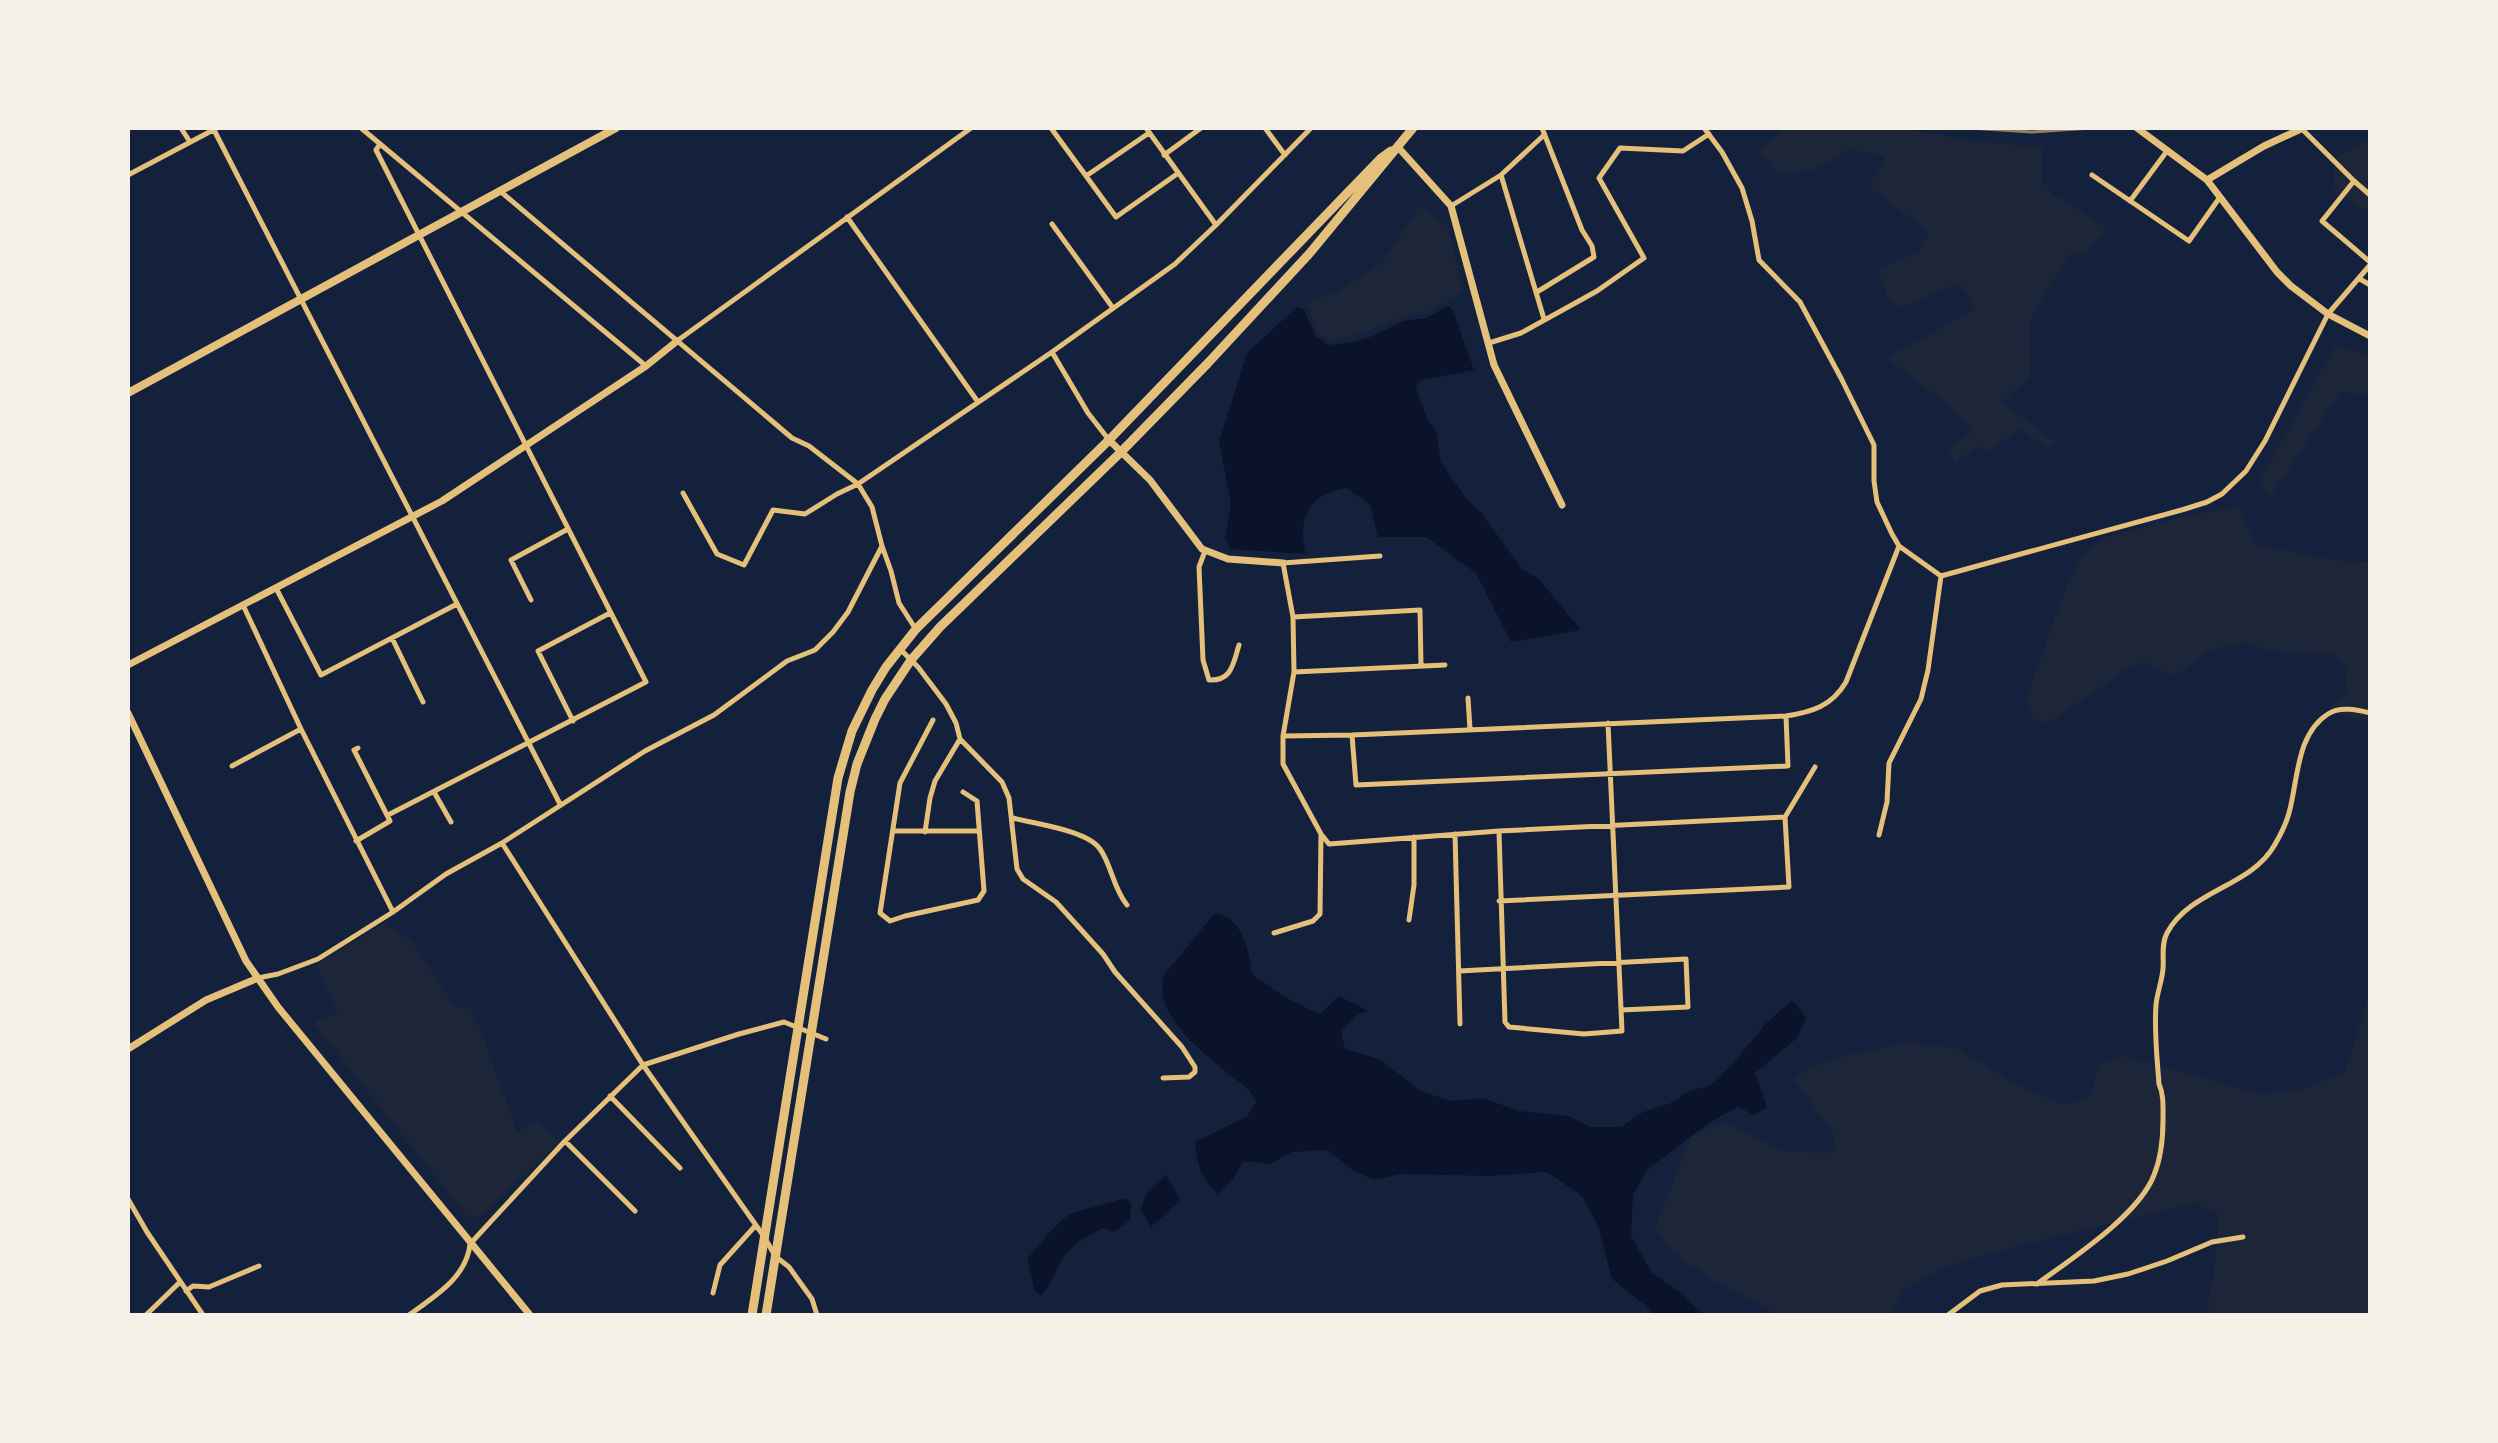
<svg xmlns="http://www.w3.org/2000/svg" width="2498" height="1443" viewBox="0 0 2498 1443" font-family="'Exo 2',sans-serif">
<rect width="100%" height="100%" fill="#14213d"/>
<path fill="#1d2539" d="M1777,128H1901L1965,140L2043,148L2042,181L2054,195L2107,228L2084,256L2069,254L2029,323L2030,377L2002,402L2056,443L2048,448L2020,429L1986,451L1981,446L1955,463L1949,449L1974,429L1937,396L1887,358L1975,308L1959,284L1902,307L1889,300L1877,269L1918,252L1929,233L1869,186L1885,157L1851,149L1811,171L1777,173L1758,153L1780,132Z
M2370,138V213L2332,189L2336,158Z
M1421,205L1448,227L1463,292L1426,314L1401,318L1364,333L1331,341L1318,334L1307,303L1337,292L1382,262Z
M2335,345L2370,356V395L2340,392L2270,498L2259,483Z
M2238,507L2256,545L2341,561L2370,562V722L2341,715L2329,707L2346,691L2347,669L2334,654L2279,652L2243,643L2210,650L2177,674L2165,673L2145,662L2133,665L2049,723L2035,720L2029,712L2027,696L2068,582L2079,561L2102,538L2184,516Z
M384,923L413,942L454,1006L470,1008L482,1033L517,1132L537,1121L560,1142L480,1217L467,1216L315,1025L317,1020L338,1013L316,965Z
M2370,991V1315H2214L2207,1309L2215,1266L2219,1214L2195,1203L2017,1246L1947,1266L1903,1290L1889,1315H1778L1717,1282L1672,1252L1655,1228L1692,1135L1724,1122L1780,1151L1832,1153L1835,1137L1793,1077L1831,1059L1908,1042L1958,1049L2015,1084L2064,1105L2090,1095L2099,1065L2124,1056L2257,1093L2301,1090L2345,1072Z"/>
<path fill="#0b132b" d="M1449,306L1453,311L1474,370L1422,380L1415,386L1427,418L1436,430L1441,462L1467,500L1479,510L1522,569L1539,579L1581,630L1511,642L1476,573L1426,537H1378L1370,505L1347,488C1308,494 1297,518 1306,554L1230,549L1225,539L1231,503L1219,442L1247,353L1297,307L1304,309L1316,337L1329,345L1354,342L1370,337L1404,321L1426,318Z
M1215,913C1244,918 1248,951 1253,975L1288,999L1320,1014L1339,996L1368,1011L1355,1016L1341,1031L1345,1049L1379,1059L1421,1091L1451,1101L1483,1098L1519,1111L1569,1116L1591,1127H1621L1643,1112L1671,1103L1689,1091L1709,1086L1733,1064L1765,1024L1792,1000L1806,1018L1797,1038L1755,1073L1767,1107L1754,1115L1738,1107L1710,1122L1647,1170L1633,1195L1631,1236L1652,1273L1681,1293L1704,1315H1654L1645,1305L1612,1279L1598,1226L1582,1196L1547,1172L1488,1176L1401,1174L1373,1180L1351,1169L1328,1150L1292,1152L1270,1164L1243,1161L1233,1179L1218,1194C1201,1180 1197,1164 1195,1142L1247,1116L1257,1102L1250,1091C1220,1065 1150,1021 1164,975Z
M1166,1175L1181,1200L1151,1227L1141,1210L1145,1196Z
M1126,1198L1131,1203L1130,1220L1114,1232L1103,1228C1087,1236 1070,1245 1061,1261C1054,1273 1051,1285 1041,1296L1035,1291L1027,1259L1050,1232L1069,1214Z"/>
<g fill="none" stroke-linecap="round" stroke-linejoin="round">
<path stroke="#e5c07b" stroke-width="5" d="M181,128L190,142
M361,128L646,366
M1051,128L1116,217L1177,174
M1146,128L1216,225
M1265,128L1285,155
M1704,128L1722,152L1742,188L1752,221L1759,260L1800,302L1841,378L1874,445V481L1877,502L1892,534L1899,546L1941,576
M2302,129L2354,181L2370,195
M214,130L560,804
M380,144L376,150L646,682L388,815
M1164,155L1201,128
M128,175L217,128
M1501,175L1544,319
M2092,175L2189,241L2220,197
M1086,176L1149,133
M2354,181L2322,221L2370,262
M500,191L792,438L809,446L858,484L872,507L882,546L891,571L899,603L915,628
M2130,201L2167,151
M1451,206L1501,175L1544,135
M847,217L978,402
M1052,224L1113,308
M2360,279L2370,285
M1537,292L1594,257L1592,246L1582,230L1542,128
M677,341L971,128
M1489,343L1521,333L1597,291L1644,258L1599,178L1620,148L1683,151L1709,134
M1052,352L1088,413L1109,440
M683,493L717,554L744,565L773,510L805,514L837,494L858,484L1052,352L1175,264L1216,225L1311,128
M1205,551L1199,567L1203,660L1209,680C1232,681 1233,664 1239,645
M1380,556L1283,563L1293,617L1294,672L1283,736V764L1321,834L1329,844L1499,831L1785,817
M1941,576L2185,509L2207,502L2222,494L2246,471L2265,441L2328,314L2370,265
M276,588L321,675L457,604
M531,600L511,560L568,529
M243,605L301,729L393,912
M1293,617L1420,610L1421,666
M392,638L423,702
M900,649L918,667L946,704L956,723L960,739L1002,782L1009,798L1017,869L1023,879L1056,902L1103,954L1115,972L1182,1047L1195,1067V1072L1189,1077L1163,1078
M1294,672L1445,665
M1468,698L1470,729
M933,720L900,783L880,913L890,921L905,916L978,900L984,891L977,801L963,792
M573,721L538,651L610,613
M1352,735L1356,785L1788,766L1786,716
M1283,736L1352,735L1786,716C1812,712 1832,706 1846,682L1899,546
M232,766L301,729
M434,792L451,822
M1013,818C1035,824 1087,830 1100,849C1112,866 1113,888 1127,905
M893,831H978
M1499,831L1505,1022L1509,1027L1584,1034L1622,1031L1608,723
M925,832L930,798L935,781L960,739
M1455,834L1460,1024
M1879,835L1887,802L1889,763L1921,699L1928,670L1941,576
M356,841L390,821L354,750L358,748
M502,843L643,1065L765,1238L775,1256L789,1267L812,1299L817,1315
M1499,901L1789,887L1785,817L1815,767
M1409,920L1414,885V837
M1274,933L1313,921L1320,914L1321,835
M1459,971L1686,959L1688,1007L1621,1010
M258,978L278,974L318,959L393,912L446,874L502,843L645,751L714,715L787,661L815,650L833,632L848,612L882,546
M610,1096L680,1168
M565,1141L635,1211
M128,1199L147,1232L203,1315
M2037,1284C2071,1259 2139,1215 2154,1175C2161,1158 2163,1138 2163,1120C2163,1108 2164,1095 2159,1084C2157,1057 2154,1031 2156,1005C2157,993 2162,981 2163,969C2164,957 2161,944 2167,933C2190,890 2250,887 2274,846C2280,836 2286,824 2289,813C2298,781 2296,734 2328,714C2340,706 2357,710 2370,713
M186,1291L193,1286L209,1287L259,1266
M713,1293L720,1265L756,1225
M146,1315L180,1282
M409,1315C435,1296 467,1277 470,1244L565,1141L643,1065L739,1034L784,1022L826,1039
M1948,1315L1980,1291L2002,1285L2094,1281L2128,1274L2167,1261L2212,1242L2243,1237"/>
<path stroke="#e5c07b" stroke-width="7" d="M2137,128L2207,180L2277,272L2291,286L2328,314L2370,336
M1397,146L1451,206L1494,365L1562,505
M2207,180L2264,146L2303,128
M1109,440L1150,480L1202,549L1228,559L1283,563
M128,665L442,501L646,366L677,341
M128,713L246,961L278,1007L530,1315
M128,1049L206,1000L258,978"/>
<path stroke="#e5c07b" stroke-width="8" d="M128,393L616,128"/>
<path stroke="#e5c07b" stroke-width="9" d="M752,1315L838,778L852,731L872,690L886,667L916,629L1109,440L1380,159L1391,151
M766,1315L850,792L857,764L875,719L885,699L911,660L940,627L1121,452L1208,363L1309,254L1413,128"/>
<path stroke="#918062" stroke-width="3" d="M1970,128L2032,132L2092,128"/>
</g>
<rect width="2498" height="1443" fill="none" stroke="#f6f1e7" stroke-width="260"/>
</svg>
